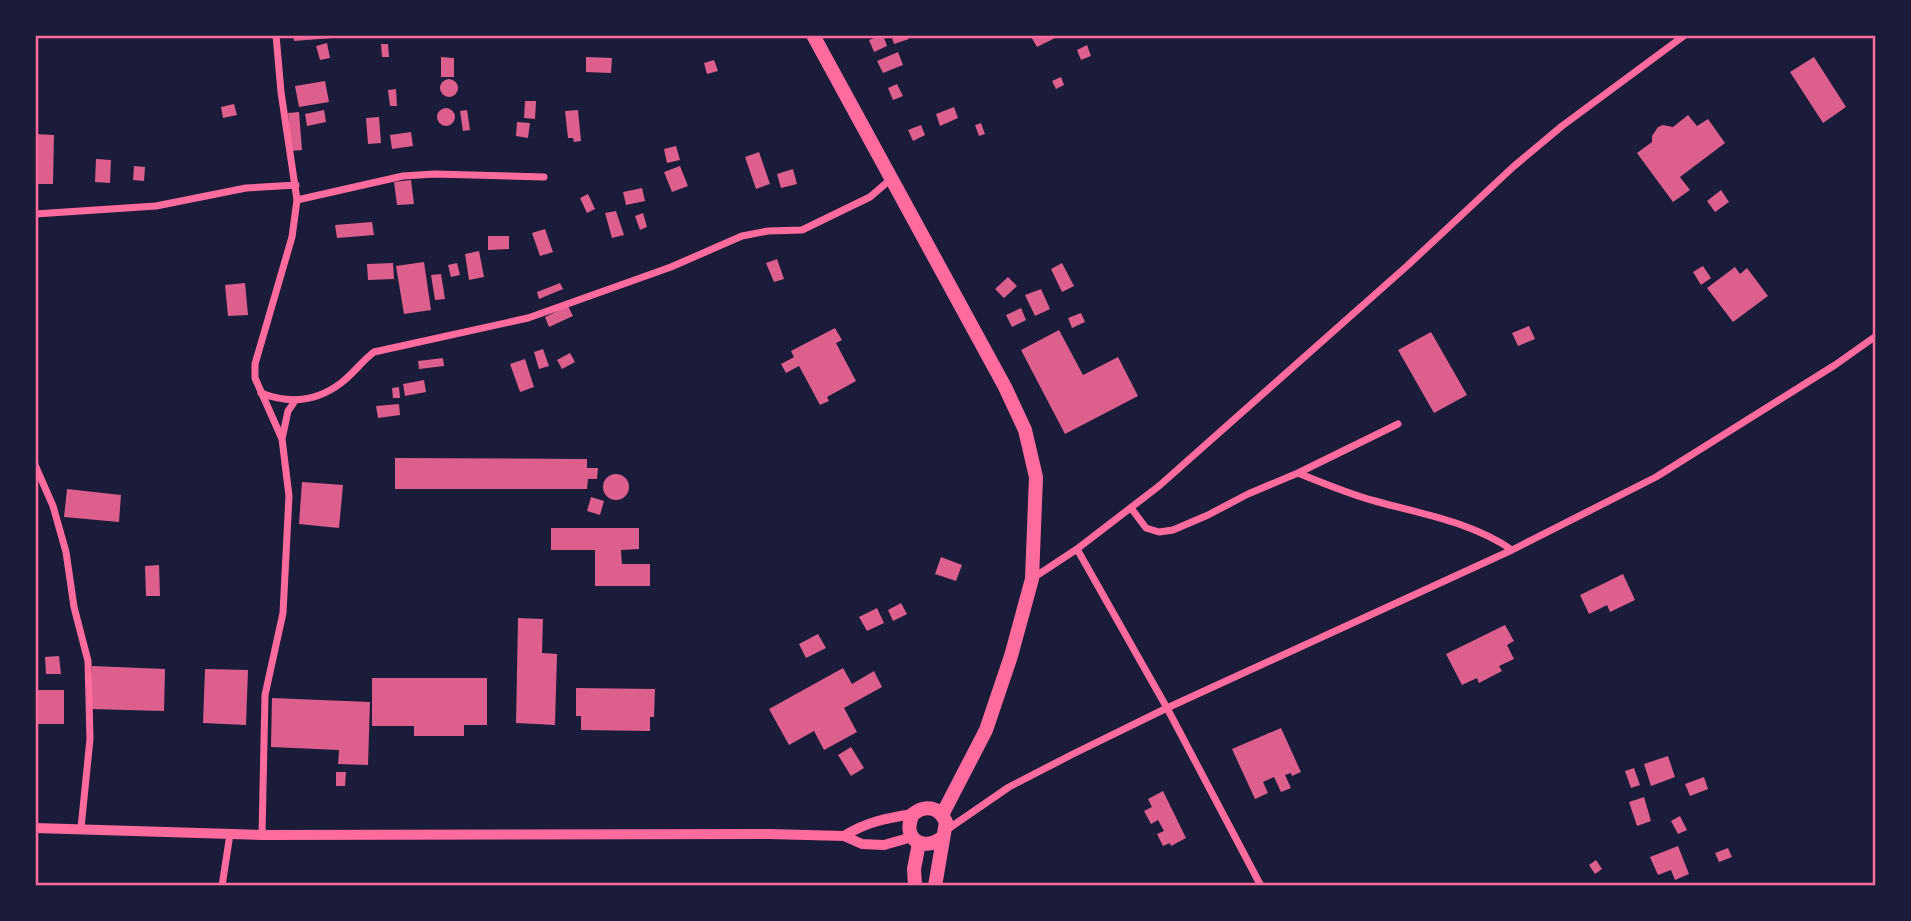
<svg xmlns="http://www.w3.org/2000/svg" width="1911" height="921" viewBox="0 0 1911 921" font-family="'Titillium Web',sans-serif">
<rect width="100%" height="100%" fill="#1b1b3a"/>
<path fill="#dd5f8e" d="M293,35H333V38L294,41Z
M883,35L887,46L874,52L869,40Z
M891,35H907L909,39L894,44Z
M1030,35H1061L1037,47Z
M327,43L330,58L320,60L316,46Z
M381,44H388L389,57H382Z
M1087,45L1091,56L1081,60L1077,50Z
M898,52L903,65L883,73L877,61Z
M441,57L454,58V77H441Z
M586,57L612,58L611,73L586,72Z
M1814,57L1846,107L1823,123L1790,72Z
M714,60L718,71L707,74L704,63Z
M1061,77L1064,85L1056,89L1052,81Z
M440 88a9 9 0 1 1 18 0a9 9 0 1 1-18 0Z
M325,81L329,102L299,107L295,86Z
M897,84L903,96L893,100L888,88Z
M396,89L397,106H390L388,90Z
M525,101H536L535,119L524,118Z
M234,104L237,115L223,118L221,107Z
M954,107L958,118L940,126L936,114Z
M437 117a9 9 0 1 1 18 0a9 9 0 1 1-18 0Z
M324,110L326,122L307,126L305,114Z
M467,110L470,130L463,131L460,111Z
M578,110L581,141L574,142L573,138H568L565,111Z
M299,112L302,150L291,151L288,113Z
M1688,115L1697,126L1708,119L1725,143L1680,177L1690,190L1673,202L1637,153L1652,142V136L1658,127L1663,125L1673,127Z
M379,117L381,143L368,144L366,118Z
M517,122L530,123L528,138L516,136Z
M981,123L985,134L979,136L975,125Z
M921,125L925,135L913,141L908,130Z
M411,132L413,146L392,149L390,135Z
M35,134L54,135L53,184H35Z
M676,146L680,160L667,163L664,149Z
M759,152L770,184L756,189L745,157Z
M96,159L111,160L110,183L95,182Z
M134,166L145,167L144,181L133,180Z
M680,166L688,186L672,192L664,172Z
M793,169L797,184L781,188L777,174Z
M411,180L414,204L397,205L394,182Z
M642,188L645,201L626,205L623,192Z
M1721,190L1729,202L1715,212L1707,201Z
M588,194L595,209L587,213L580,198Z
M616,211L624,235L612,238L605,213Z
M643,213L647,227L640,230L635,216Z
M372,222L374,235L337,238L335,225Z
M545,229L553,252L540,256L532,233Z
M488,236H509V249L488,250Z
M479,251L484,277L469,280L465,254Z
M777,259L784,279L774,282L766,263Z
M424,262L431,310L404,314L396,266Z
M393,263L394,279L368,280L367,264Z
M457,263L460,275L451,277L448,265Z
M1062,263L1074,286L1062,292L1051,269Z
M1703,266L1711,278L1701,285L1693,272Z
M1735,267L1740,274L1747,268L1768,296L1733,322L1707,288Z
M441,274L445,299L435,300L431,275Z
M1008,277L1017,286L1004,298L995,289Z
M245,283L248,315L228,316L225,285Z
M560,283L563,289L539,299L537,292Z
M1041,289L1050,309L1035,316L1025,295Z
M568,306L573,316L549,327L545,317Z
M1021,308L1026,320L1012,327L1006,315Z
M1081,313L1085,322L1072,328L1068,318Z
M1529,326L1535,339L1518,346L1512,333Z
M835,328L842,340L836,343L856,381L827,397L829,401L820,405L799,366L786,373L781,364L794,357L791,351Z
M1059,330L1083,375L1118,357L1138,396L1065,434L1021,350Z
M1431,332L1467,395L1434,413L1398,350Z
M543,349L549,366L539,369L534,352Z
M570,353L575,362L562,369L557,360Z
M443,358L444,366L419,369L418,361Z
M525,359L534,387L520,392L510,364Z
M424,380L426,392L405,396L403,384Z
M399,387L400,398H393L392,388Z
M399,404L400,415L378,418L376,406Z
M395,458L587,459V468H598L597,479H588L587,489H395Z
M603 487a13 13 0 1 1 26 0a13 13 0 1 1-26 0Z
M302,482L343,485L339,528L299,524Z
M67,489L121,495L119,522L64,517Z
M591,497L604,501L600,515L587,511Z
M551,528H639V549L621,550L622,564H650V586H595V550H551Z
M941,557L962,565L956,581L935,574Z
M159,565L160,596H146L145,566Z
M1623,574L1635,600L1610,612L1607,605L1589,614L1580,595Z
M901,603L907,614L893,621L888,610Z
M877,608L884,623L867,631L859,617Z
M518,618L543,619L542,653L557,654L555,725L516,723Z
M1505,625L1514,641L1507,645L1514,659L1499,666L1502,671L1479,683L1477,678L1462,685L1446,654Z
M818,634L826,648L806,658L799,644Z
M59,656L61,674H46L45,657Z
M92,666L165,669L164,711L91,709Z
M843,668L852,684L874,671L882,687L844,708L857,732L824,750L814,731L789,745L769,709Z
M205,669L248,670L246,725L203,723Z
M372,678H487V725H464V736H414V726H372Z
M576,688L655,689L654,717H650V731L581,730V716H576Z
M35,690H64V724H35Z
M272,698L370,702L368,765L338,764L339,750L271,747Z
M1281,728L1301,772L1292,776L1291,773L1285,775L1291,788L1281,792L1274,777L1263,782L1268,793L1255,799L1232,749Z
M851,747L864,768L851,776L838,755Z
M1668,756L1675,777L1651,786L1644,764Z
M1634,768L1640,785L1631,788L1625,771Z
M336,772H346L345,786H336Z
M1704,777L1708,789L1690,796L1685,784Z
M1163,791L1186,838L1171,846L1170,843L1163,846L1157,834L1164,831L1158,820L1151,824L1144,811L1152,807L1148,799Z
M1644,797L1651,821L1637,826L1629,802Z
M1680,816L1687,830L1678,834L1671,821Z
M1678,846L1689,874L1675,880L1671,870L1658,875L1650,857Z
M1728,848L1732,857L1719,862L1715,853Z
M1596,860L1602,869L1595,874L1589,865Z"/>
<g fill="none" stroke-linecap="round" stroke-linejoin="round">
<path stroke="#ff6b9d" stroke-width="7" d="M297,200L403,176L434,174L544,177
M35,214L156,206L246,188L296,185
M261,393C289,404 316,402 341,383C353,374 362,361 374,352L528,318L671,267L742,236L768,231L802,230L870,197L891,179
M282,439L288,411L295,401
M35,465L53,506L66,552L74,607L88,661L90,739L81,828
M1298,473C1323,483 1349,494 1375,501C1421,514 1472,522 1512,550
M1131,508L1146,528L1159,532L1173,530L1208,515L1248,494L1298,473L1398,424
M1077,549L1167,708L1261,886
M1033,578L1077,549L1159,486L1407,266L1513,167L1562,126L1685,35
M945,831L1009,787L1073,754L1167,708L1512,550L1656,477L1835,365L1876,336
M262,835L265,695L283,613L289,496L282,439L255,378V364L292,237L297,200L281,92L276,35
M222,886L230,834"/>
<path stroke="#ff6b9d" stroke-width="10" d="M35,828L262,835L769,834L844,836L862,844L884,845L912,837
M844,836C866,822 887,818 913,814"/>
<path stroke="#ff6b9d" stroke-width="14" d="M813,35L1005,387L1025,430L1036,477L1032,579L1011,656L986,730L942,815
M915,886L914,869L919,843
M935,886L946,822C939,807 926,804 913,814C901,837 921,853 942,838"/>
</g>
<rect width="1911" height="921" fill="none" stroke="#1b1b3a" stroke-width="74"/>
<rect x="37" y="37" width="1837" height="847" fill="none" stroke="#ff6b9d" stroke-width="2.5"/>
</svg>
